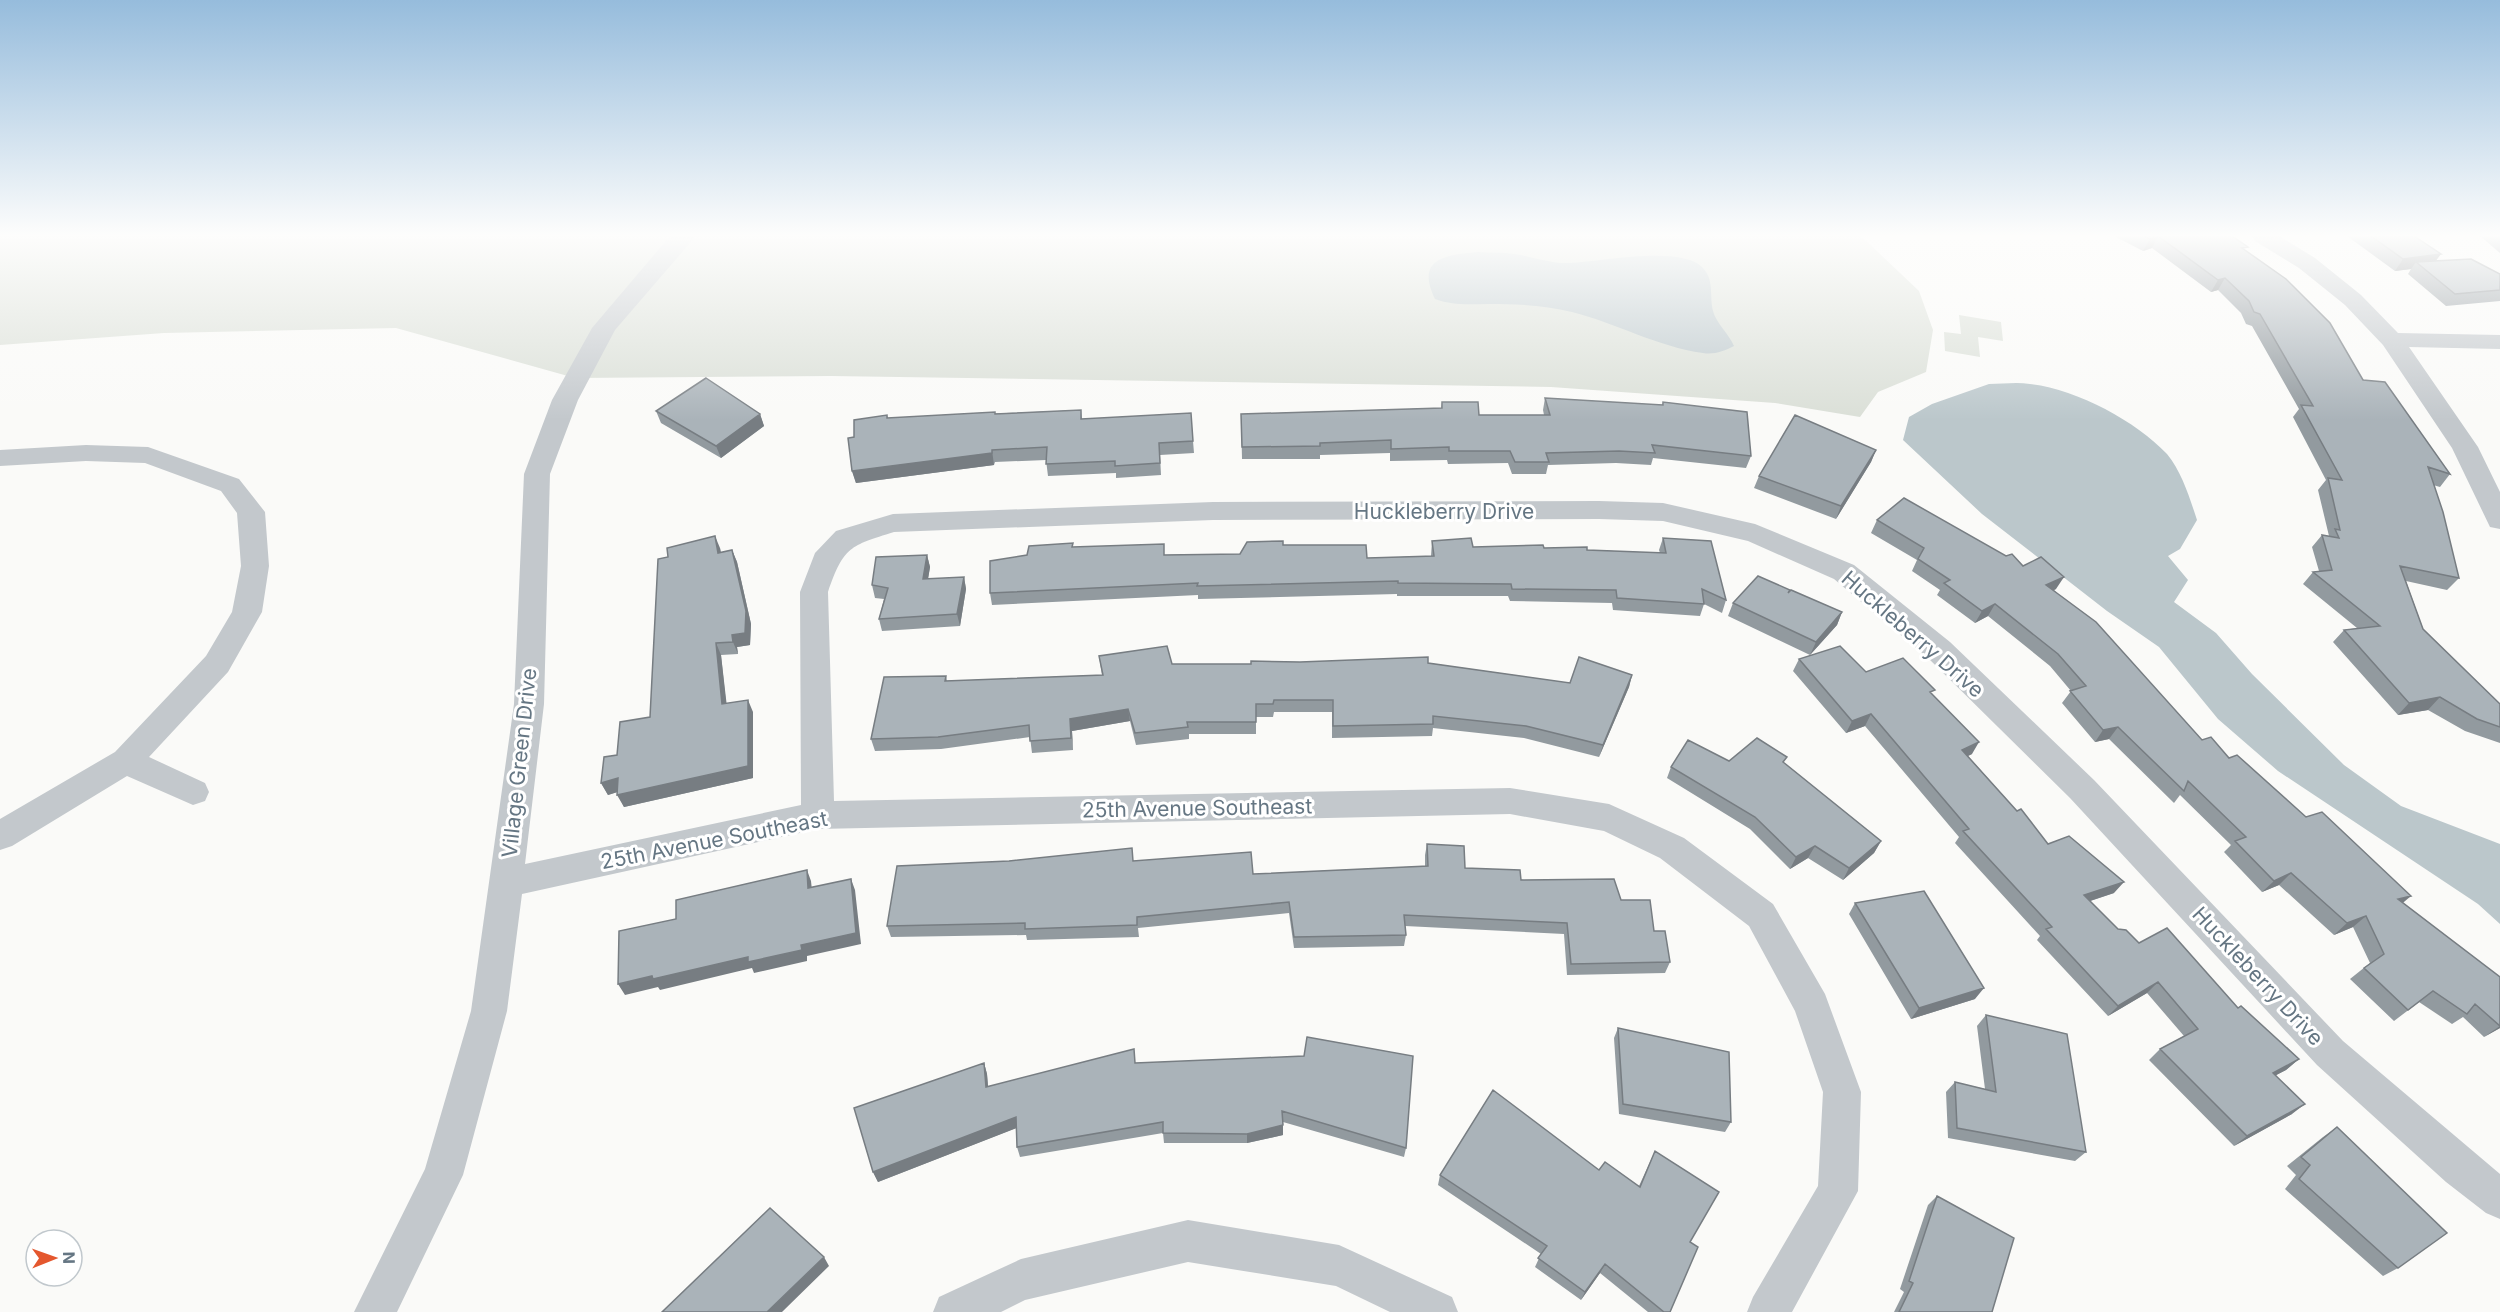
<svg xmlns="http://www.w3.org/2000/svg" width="2500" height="1312" viewBox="0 0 2500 1312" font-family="Inter,sans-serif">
<rect width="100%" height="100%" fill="#fafaf8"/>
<path fill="#dadfd7" d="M0,236H1861L1919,291L1933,330L1926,372L1878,392L1860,417L1775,403L1551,387L831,376L575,378L396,328L164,333L0,345Z
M1959,315L2001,322L2003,341L1978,337L1980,357L1945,351L1944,332L1961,334Z"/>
<path fill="#bbc7cb" d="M1478,252C1490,253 1503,252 1515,254C1534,257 1551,264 1570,263C1600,262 1679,245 1702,267C1715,280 1709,295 1713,311C1716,323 1729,334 1734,346C1724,351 1714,355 1703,353C1658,347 1616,323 1572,312C1545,305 1517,304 1489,304C1470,304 1454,306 1435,299C1415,258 1446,255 1478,252Z
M1989,384C2002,384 2017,382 2030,384C2076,389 2136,421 2167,454C2182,472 2190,499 2197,520L2180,549L2168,556L2188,580L2174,602L2216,633L2252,674L2344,765L2401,806L2500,844V924L2478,904L2278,771L2218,719L2159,647L2107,611L1982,514L1903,440L1909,417L1932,404Z"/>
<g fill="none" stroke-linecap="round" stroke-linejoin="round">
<path fill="#c3c8cc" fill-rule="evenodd" d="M670,236H696L615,330L578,400L550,474L544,704L525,864L801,805L800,592L815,553L836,531L893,514L1213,502L1599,501L1663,503L1755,524L1854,565L1950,642L2094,780L2343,1041L2500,1174V1219L2486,1213L2446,1182L2317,1065L2070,798L1928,658L1834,579L1748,541L1663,521L1599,519L1213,520L894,532C850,546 844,546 828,592L834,801L1510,788L1609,804L1684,838L1773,904L1825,994L1861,1092L1858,1191L1792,1312H1747L1753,1297L1818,1186L1823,1092L1795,1011L1749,926L1660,858L1604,831L1510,814L818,829L522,894L507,1011L463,1175L397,1312H354L425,1169L471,1011L514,704L524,474L552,400L592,328Z
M2252,236H2279L2315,258L2361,295L2398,333L2500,335V349L2409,347L2478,447L2500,492V529L2490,527L2452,448L2383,345L2345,305L2299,268L2255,241Z
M86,445L148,447L239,479L265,512L269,566L262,612L228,672L149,757L205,783L209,792L205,801L193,805L127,776L12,846L0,850V819L115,752L206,656L232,612L241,566L237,513L221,491L145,463L86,461L0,466V450Z
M1188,1220L1339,1245L1452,1297L1458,1312H1390L1336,1286L1188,1262L1025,1300L1001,1312H933L939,1297L1021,1259Z"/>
</g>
<path fill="#929a9f" d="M2114,236H2232L2450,474L2440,487L2433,485L2459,578L2447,590L2406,581L2423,629L2500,704V743L2465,731L2428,710L2398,715L2333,642L2344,630L2357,628L2303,584L2313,572L2319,571L2312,547L2322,535L2329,536L2318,490L2326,480L2293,417L2299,409L2252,326L2246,324L2241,313L2218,290L2211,292L2152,248L2143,251Z
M2347,236H2414L2436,261L2500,274V301L2446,306L2408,274L2411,269L2395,271Z
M2480,236H2500V253Z
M1545,398L1662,405L1663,402L1751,456L1746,468L1653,458L1651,465L1616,463L1548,465L1546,474H1512L1508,463L1448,464L1447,460L1390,461V453L1320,455V459H1242L1241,414L1441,408L1442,402L1479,415H1544L1543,410Z
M1081,410L1082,419L1193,441L1194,453L1160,455L1161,475L1116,478V473L1048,476L1046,460L995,462L994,465L856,483L852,471L854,437L887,415L888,418Z
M656,411L760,414L764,426L721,458L661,423Z
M1876,450L1871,462L1836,519L1754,488L1759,476Z
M1877,520L2023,566L2056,589L2054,590L2202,740L2229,758L2306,817L2403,903L2500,977V1028L2484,1037L2463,1017L2452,1024L2419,1002L2394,1021L2350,979L2370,963L2353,927L2334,935L2279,885L2262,892L2224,852L2231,845L2180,795L2174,803L2109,739L2095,742L2062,703L2071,691L2050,666L1988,616L1975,623L1937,595L1940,590L1912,571L1917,560L1871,533Z
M1663,538L1726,600L1722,613L1704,604L1700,616L1613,610L1612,603L1510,601L1508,596H1397V594L1198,599V595L992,605L990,593L1027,555L1073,547L1164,555L1240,554L1283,545L1367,558L1431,556L1432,541L1473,547L1544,548L1660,553L1659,550Z
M720,548L721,553L732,550L737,562L751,624L750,645L737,647L738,654L721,655L726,703L753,712V778L624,807L617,792L608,795L601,783L617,755L650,717Z
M927,555L930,567L928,579L964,577L966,589L960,626L882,631L879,619L884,599L875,598L872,585Z
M1789,592L1842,612L1837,625L1810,655L1728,616L1733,603Z
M1099,656L1172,664H1251L1300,662L1428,663L1570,683L1632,675L1629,687L1599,757L1524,738L1433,728L1432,736L1332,738V712H1274L1273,717H1256V734H1189V739L1136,745L1130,721L1072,731L1073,750L1032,753L1030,737L941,749L875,751L871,739L946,676L947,681L1102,675Z
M1799,659L1866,672L1932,694L1972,754L1968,756L2017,811L2048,844L2114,893L2090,901L2118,929L2238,1008L2299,1059L2286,1070L2276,1075L2292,1114L2234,1146L2149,1060L2160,1049L2184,1036L2147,993L2108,1016L2037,940L2040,936L1955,843L1959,837L1865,726L1846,733L1793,671Z
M1729,761L1784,763L1881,841L1874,853L1843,880L1808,858L1790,869L1750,829L1667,778L1671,767Z
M1427,844L1465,868L1621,900L1654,931L1670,962L1665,973L1567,975L1564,934L1405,926L1406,935L1404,946L1294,948L1289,913L1138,928L1139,937L1027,940L1026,935L891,937L887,926L1133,861L1253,874L1425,866V855Z
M1855,903L1975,999L1911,1019L1849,914Z
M1986,1015L2086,1152L2075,1161L1948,1138L1946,1092L1955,1082L1985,1089L1977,1026Z
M1618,1028L1731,1122L1725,1132L1619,1114L1614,1038Z
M984,1063L987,1074L988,1087L1136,1063L1406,1148L1404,1157L1283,1122V1135L1247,1143H1164L1163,1133L1020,1157L1017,1147L1016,1128L878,1182L873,1172Z
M2337,1127L2398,1268L2383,1276L2285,1189L2296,1175L2287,1166L2323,1137Z
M1655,1151L1690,1242L1670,1312H1648L1600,1273L1581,1300L1535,1267L1541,1254L1438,1185L1440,1175L1599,1170L1639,1186Z
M1937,1196L1992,1312H1894L1904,1292L1900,1289L1928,1205Z"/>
<path fill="#777d82" d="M2158,236L2152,248L2143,251L2150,239Z
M2441,254L2432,266L2416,262L2411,269L2395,271L2403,259Z
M2225,278L2218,290L2211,292L2218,280Z
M760,414L764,426L721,458L716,446Z
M992,450L994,465L856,483L852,471Z
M1876,450L1871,462L1836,519L1841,506Z
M715,536L720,548L723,566L718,553Z
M732,550L737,562L751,624L750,645L737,647L738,654L733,642L732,635Z
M927,555L930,567L926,591L923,579Z
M964,577L966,589L960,626L957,614Z
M2064,577L2056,589L2039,597L2046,585Z
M1995,604L1988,616L1975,623L1982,611Z
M1842,612L1837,625L1810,655L1816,642Z
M716,643L721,655L728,716L722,704Z
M1632,675L1629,687L1599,757L1603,745Z
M2440,697L2428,710L2398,715L2409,703Z
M748,700L753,712V778L624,807L617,795Z
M1128,709L1130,721L1072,731L1073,750L1070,719Z
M1871,714L1865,726L1846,733L1852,721Z
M2118,727L2109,739L2095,742L2103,730Z
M1979,742L1972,754L1955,762L1962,750Z
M618,778L624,790L608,795L601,783Z
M1881,841L1874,853L1843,880L1849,868Z
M1815,846L1808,858L1790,869L1796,857Z
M807,870L811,881L813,900L808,888Z
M2291,873L2279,885L2262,892L2274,881Z
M851,879L855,890L861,944L807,956V961L754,973L752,968L660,990L658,987L625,995L618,984L652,976L801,945Z
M2124,882L2114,893L2075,906L2084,895Z
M2411,896L2398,907V899Z
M2366,916L2353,927L2334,935L2347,923Z
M2158,982L2147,993L2108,1016L2118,1006Z
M1984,988L1975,999L1911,1019L1919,1008Z
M2500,1026V1028L2484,1037Z
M2299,1059L2286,1070L2261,1083L2273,1073Z
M984,1063L987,1074L989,1098L986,1087Z
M2305,1104L2292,1114L2234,1146L2247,1136Z
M1016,1117L1019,1127L878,1182L873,1172Z
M1283,1125V1135L1247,1143V1134Z
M824,1257L829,1266L782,1312H767Z
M1605,1264L1600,1273L1581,1300L1585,1292Z"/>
<path fill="#aab3b9" stroke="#777d82" stroke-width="1.5" d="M2144,236H2158L2150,239Z
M2158,236H2232L2248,247L2242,248L2286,279L2330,323L2363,380L2385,382L2450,474L2428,467L2443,512L2459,578L2400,566L2423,629L2500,704V727L2477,719L2440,697L2409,703L2344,630L2380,626L2313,572L2332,570L2322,535L2339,538L2335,529L2340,530L2328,478L2342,480L2301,405L2313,406L2260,314L2254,312L2249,301L2225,278L2218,280Z
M2371,236H2414L2441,254L2403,259Z
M2471,259L2500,274V290L2455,294L2416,262Z
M706,378L760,414L716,446L656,411Z
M1545,398L1663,405V402L1747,412L1751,456L1652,445L1655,453L1619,451L1546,453L1549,462H1515L1510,451H1449V447L1391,449V440L1320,443V446L1242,447L1241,414L1442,408V402H1478L1479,415H1550Z
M1081,410V419L1191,413L1193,441L1159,443L1160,463L1115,466V461L1046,464L1047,447L992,450V453L852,471L848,438L854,437V420L887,415V418L995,412V414Z
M1795,415L1876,450L1841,506L1759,476Z
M1904,498L2006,556L2012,554L2023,566L2041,557L2064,577L2046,585L2096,622L2202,740L2211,737L2229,758L2237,755L2306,817L2322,812L2411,896L2398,899L2500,977V1026L2475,1004L2467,1014L2433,991L2408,1010L2364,968L2384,954L2366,916L2347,923L2291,873L2274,881L2235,841L2246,837L2188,781L2184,791L2118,727L2103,730L2070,691L2086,686L2058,654L1995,604L1982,611L1944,583L1950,580L1918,559L1924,548L1877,520Z
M715,536L718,553L732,550L746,611L745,633L732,635L733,642L716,643L722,704L748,700V766L617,795L618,778L601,783L604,757L617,755L620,722L650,717L658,559L668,557L667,548Z
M1471,538L1473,547L1543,545L1544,548L1587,547V550L1666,553L1663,538L1711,541L1726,600L1702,589L1704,604L1617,598L1616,590L1512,589L1511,584L1398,583V581L1197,586L1198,583L990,593V561L1027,555L1029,546L1073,543L1072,547L1164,544V555L1240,554L1247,542L1283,541V545H1366L1367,558L1434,556L1432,541Z
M927,555L923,579L964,577L957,614L879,619L888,588L872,585L876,557Z
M1758,576L1790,590L1788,593L1791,590L1842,612L1816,642L1733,603Z
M1167,646L1172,664H1251V661L1300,662L1428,657V663L1570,683L1579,657L1632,675L1603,745L1526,726L1433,716V724L1333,726V700H1274L1273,704H1256V722H1187L1188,727L1135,733L1128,709L1070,719L1071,738L1030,741L1029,725L938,737L871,739L884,677L946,676L945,681L1103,675L1099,656Z
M1840,646L1866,672L1903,658L1935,690L1930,692L1979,742L1962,750L2017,811L2021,809L2048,844L2069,836L2124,882L2084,895L2118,929L2126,930L2139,943L2167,928L2238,1008L2241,1006L2299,1059L2273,1073L2305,1104L2247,1136L2160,1049L2198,1029L2158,982L2118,1006L2046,929L2052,927L1963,831L1969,829L1871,714L1852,721L1799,659Z
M1757,738L1787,757L1783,762L1881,841L1849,868L1815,846L1796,857L1755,817L1671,767L1688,740L1729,761Z
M1427,844L1464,846L1465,868L1520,870L1521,880L1614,879L1621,900H1650L1654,931H1665L1670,962L1571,964L1567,923L1404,915L1406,935L1294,937L1289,902L1137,917V925L1025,929V923L887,926L897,866L1009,861L1132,848L1133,861L1251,852L1253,874L1428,866Z
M807,870L808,888L851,879L856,933L801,945L802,950L748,962V957L653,979L652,976L618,984L619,931L676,919V900Z
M1924,891L1984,988L1919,1008L1855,903Z
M1986,1015L2067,1034L2086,1152L1957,1128L1955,1082L1996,1092Z
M1618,1028L1729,1052L1731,1122L1623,1104Z
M1307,1037L1413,1056L1406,1148L1282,1111L1283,1125L1247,1134L1163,1133V1122L1017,1147L1016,1117L873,1172L854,1108L984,1063L986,1087L1134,1049L1135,1063L1304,1056Z
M1493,1090L1599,1170L1605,1162L1640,1187L1655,1151L1719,1192L1690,1242L1698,1247L1670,1312H1664L1605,1264L1585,1292L1538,1258L1547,1246L1440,1175Z
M2337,1127L2447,1233L2398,1268L2299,1179L2310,1165L2301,1157Z
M1937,1196L2014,1238L1992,1312H1899L1913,1283L1909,1281Z
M770,1208L824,1257L767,1312H662Z"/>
<linearGradient id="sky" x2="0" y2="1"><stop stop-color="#96bcdc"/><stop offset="0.56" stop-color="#fdfdfc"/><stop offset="1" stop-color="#fdfdfc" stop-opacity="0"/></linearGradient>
<rect width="2500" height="420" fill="url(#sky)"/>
<g text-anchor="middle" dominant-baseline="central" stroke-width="6" stroke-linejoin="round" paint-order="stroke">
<g font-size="21" fill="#657683" stroke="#fff">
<text x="1444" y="511">Huckleberry Drive</text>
<text transform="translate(1913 634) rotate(41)">Huckleberry Drive</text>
<text transform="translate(519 763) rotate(-84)">Village Green Drive</text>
<text transform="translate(1197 808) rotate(-1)">25th Avenue Southeast</text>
<text transform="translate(714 840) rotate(-11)">25th Avenue Southeast</text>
<text transform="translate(2258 976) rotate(47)">Huckleberry Drive</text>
</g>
</g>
<g transform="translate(54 1258) rotate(89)"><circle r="28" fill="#ffffff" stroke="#c1c8cd" stroke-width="1.5"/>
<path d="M0-4.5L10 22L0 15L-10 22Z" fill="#e4572e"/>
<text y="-9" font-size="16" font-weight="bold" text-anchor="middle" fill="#657683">N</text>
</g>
</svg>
